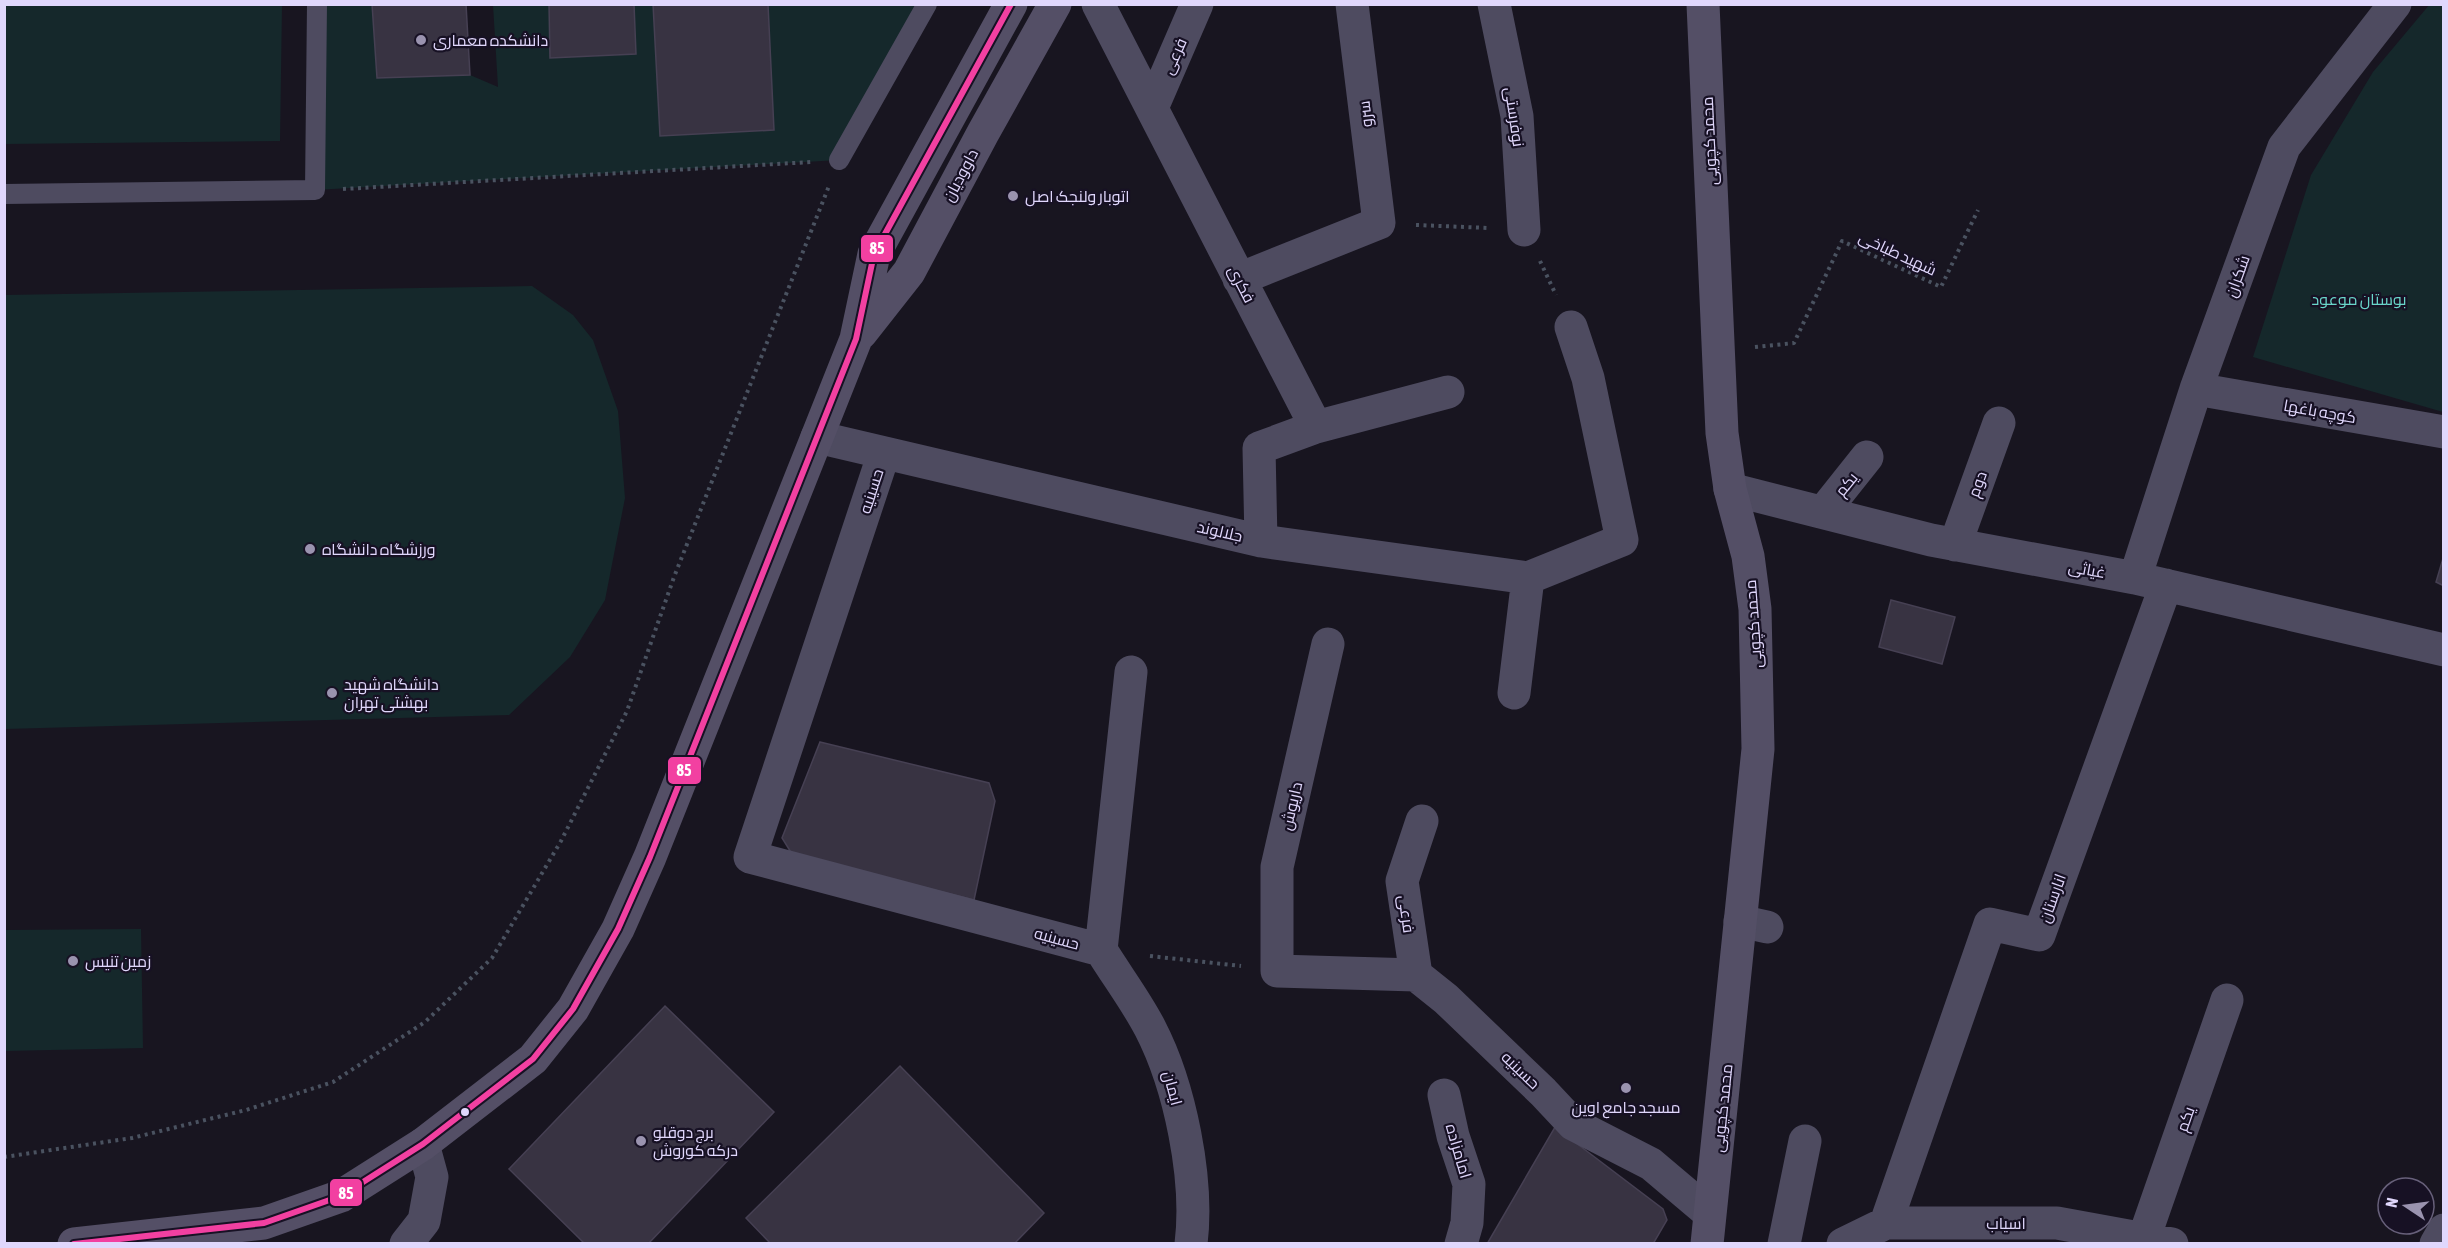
<svg xmlns="http://www.w3.org/2000/svg" width="2448" height="1248" viewBox="0 0 2448 1248" font-family="'Asap Condensed',Cairo,sans-serif">
<rect width="100%" height="100%" fill="#181520"/>
<path fill="#15282b" d="M2430,4L2444,5L2443,412L2253,357L2311,175L2373,72Z
M4,5H282L280,141L5,144Z
M317,5H372L377,78L470,75L498,87L493,5H549L551,58L636,54L634,5H927L839,160L315,190Z
M532,286L573,315L593,340L618,411L625,498L605,600L570,657L509,715L5,729V295Z
M141,929L143,1048L5,1051V930Z"/>
<path fill="#383342" stroke="#464053" stroke-width="1.5" d="M372,4H466L470,75L377,78Z
M549,4H634L636,54L550,58Z
M653,4H768L774,130L660,136Z
M2444,555V586L2436,582Z
M1891,600L1955,617L1942,664L1879,647Z
M820,742L989,783L995,801L974,900L792,854L782,838Z
M665,1006L774,1112L648,1244H585L509,1169Z
M900,1066L1044,1213L1014,1244H771L746,1218Z
M1555,1127L1663,1209L1667,1220L1653,1244H1487Z"/>
<g fill="none" stroke-linecap="round" stroke-linejoin="round">
<path stroke="#4a5260" stroke-width="4" stroke-dasharray="3 4.5" stroke-linecap="butt" d="M343,189L811,162
M1416,225L1489,228
M1540,261L1556,295
M1755,347L1794,343L1842,241L1941,287L1978,210
M1150,956L1241,966
M4,1157L132,1138L246,1110L333,1082L425,1022L492,958L561,841L627,711L674,577L829,186"/>
<path stroke="#4e4b60" stroke-width="20" d="M839,160L927,4
M4,194L315,190L317,4"/>
<path stroke="#4e4b60" stroke-width="33" d="M1098,4L1316,427
M1494,4L1517,116L1524,230
M1152,108L1197,4
M1239,279L1379,223L1352,4
M2196,389L2444,432
M817,437L1261,541L1528,578L1622,540L1588,378L1571,327
M884,453L750,857L1101,950
M1730,489L1931,540L2135,578L2444,650
M1824,511L1867,457
M1261,541L1259,448L1316,427L1448,392
M1955,545L1999,423
M2135,578L2196,389L2284,147L2395,4
M1328,644L1277,867V971L1416,975L1446,999L1543,1092L1573,1124L1651,1164L1709,1213
M1514,693L1528,578
M1740,921L1767,927
M1101,950C1117,976 1136,1001 1150,1028C1180,1086 1199,1179 1191,1244
M1101,950L1131,672
M1416,975L1402,881L1422,821
M1444,1095L1453,1136L1469,1184L1467,1223L1461,1244
M1886,1223L1990,924L2039,935L2166,585
M2144,1238L2227,1000
M406,1244L424,1221L432,1177L423,1144
M1784,1244L1805,1141
M1843,1244L1886,1223H2057L2172,1244
M2436,1244L2444,1230"/>
<path stroke="#544f66" stroke-width="33" d="M1703,4L1722,433L1730,489L1748,556L1755,609L1758,749L1707,1244
M861,333L909,272L983,133L1055,4
M74,1244L264,1223L341,1196L423,1144L533,1059L573,1009L618,929L650,857L856,339L874,254L1011,4"/>
<defs>
<path id="bus-1" d="M74,1244L264,1223L341,1196L423,1144L533,1059L573,1009L618,929L650,857L856,339L874,254L1011,4"/>
</defs>
<use href="#bus-1" stroke="#171124" stroke-width="10"/>
<use href="#bus-1" stroke="#f240a1" stroke-width="6"/>
</g>
<g fill="#9a93af" stroke="#171124" stroke-width="2">
<circle cx="421" cy="40" r="6"/>
<circle cx="1013" cy="196" r="6"/>
<circle cx="310" cy="549" r="6"/>
<circle cx="332" cy="693" r="6"/>
<circle cx="73" cy="961" r="6"/>
<circle cx="1626" cy="1088" r="6"/>
<circle cx="641" cy="1141" r="6"/>
</g>
<circle fill="#e0d7fc" stroke="#171124" stroke-width="2" cx="465" cy="1112" r="5"/>
<g text-anchor="middle" dominant-baseline="central" stroke-width="4.5" stroke-linejoin="round" paint-order="stroke">
<g font-size="16" fill="#e0d7fc" stroke="#171124" text-anchor="start">
<text x="433" y="40">دانشکده معماری</text>
<text x="1025" y="196">اتوبار ولنجک اصل</text>
<text x="322" y="549">ورزشگاه دانشگاه</text>
<text x="344" y="684">دانشگاه شهید<tspan x="344" dy="18">بهشتی تهران</tspan></text>
<text x="85" y="961">زمین تنیس</text>
<text x="1626" y="1107" text-anchor="middle">مسجد جامع اوین</text>
<text x="653" y="1132">برج دوقلو<tspan x="653" dy="18">درکه کوروش</tspan></text>
</g>
<g font-size="16" fill="#e0d7fc" stroke="#171124">
<text transform="translate(1174 56) rotate(-66)">فرعی</text>
<text transform="translate(1365 114) rotate(-97)">سرو</text>
<text transform="translate(1515 117) rotate(82)">نوفرستی</text>
<text transform="translate(1709 141) rotate(-93)">محمد کچویی</text>
<text transform="translate(960 175) rotate(-62)">داوودیان</text>
<text transform="translate(1898 253) rotate(25)">شهید طباخی</text>
<text transform="translate(2237 276) rotate(-70)">شکران</text>
<text transform="translate(1242 284) rotate(63)">فکری</text>
<text transform="translate(2320 411) rotate(10)">کوچه باغها</text>
<text transform="translate(1846 484) rotate(-51)">یکم</text>
<text transform="translate(1977 484) rotate(-70)">دوم</text>
<text transform="translate(871 491) rotate(-72)">حسینیه</text>
<text transform="translate(1220 531) rotate(13)">جلالوند</text>
<text transform="translate(2087 569) rotate(10)">غیاثی</text>
<text transform="translate(1753 624) rotate(-94)">محمد کچویی</text>
<text transform="translate(1291 806) rotate(-77)">داریوش</text>
<text transform="translate(2052 898) rotate(-70)">انارستان</text>
<text transform="translate(1407 914) rotate(82)">فرعی</text>
<text transform="translate(1057 938) rotate(15)">حسینیه</text>
<text transform="translate(1521 1070) rotate(44)">حسینیه</text>
<text transform="translate(1173 1088) rotate(75)">ایمان</text>
<text transform="translate(1722 1108) rotate(-84)">محمد کچویی</text>
<text transform="translate(2185 1119) rotate(-71)">یکم</text>
<text transform="translate(1459 1151) rotate(74)">امامزاده</text>
<text x="2006" y="1223">اسیاب</text>
</g>
<g font-size="16" fill="#69d6ca" stroke="#171124">
<text x="2359" y="299">بوستان موعود</text>
</g>
</g>
<g stroke="#171124" stroke-width="2">
<rect x="860" y="234" width="34" height="29" rx="6" fill="#f240a1"/>
<rect x="667" y="756" width="35" height="29" rx="6" fill="#f240a1"/>
<rect x="329" y="1178" width="34" height="29" rx="6" fill="#f240a1"/>
</g>
<g font-size="16" text-anchor="middle" font-weight="bold" fill="#fff">
<text x="877" y="254">85</text>
<text x="684" y="776">85</text>
<text x="346" y="1199">85</text>
</g>
<rect width="2448" height="1248" fill="none" stroke="#e0d7fc" stroke-width="12"/>
<g transform="translate(2406 1206) rotate(283)"><circle r="28" fill="#171124" stroke="#67607a" stroke-width="1.5"/>
<path d="M0-4.5L10 22L0 15L-10 22Z" fill="#9a93af"/>
<text y="-9" font-size="16" font-weight="bold" text-anchor="middle" fill="#e0d7fc">N</text>
</g>
</svg>
